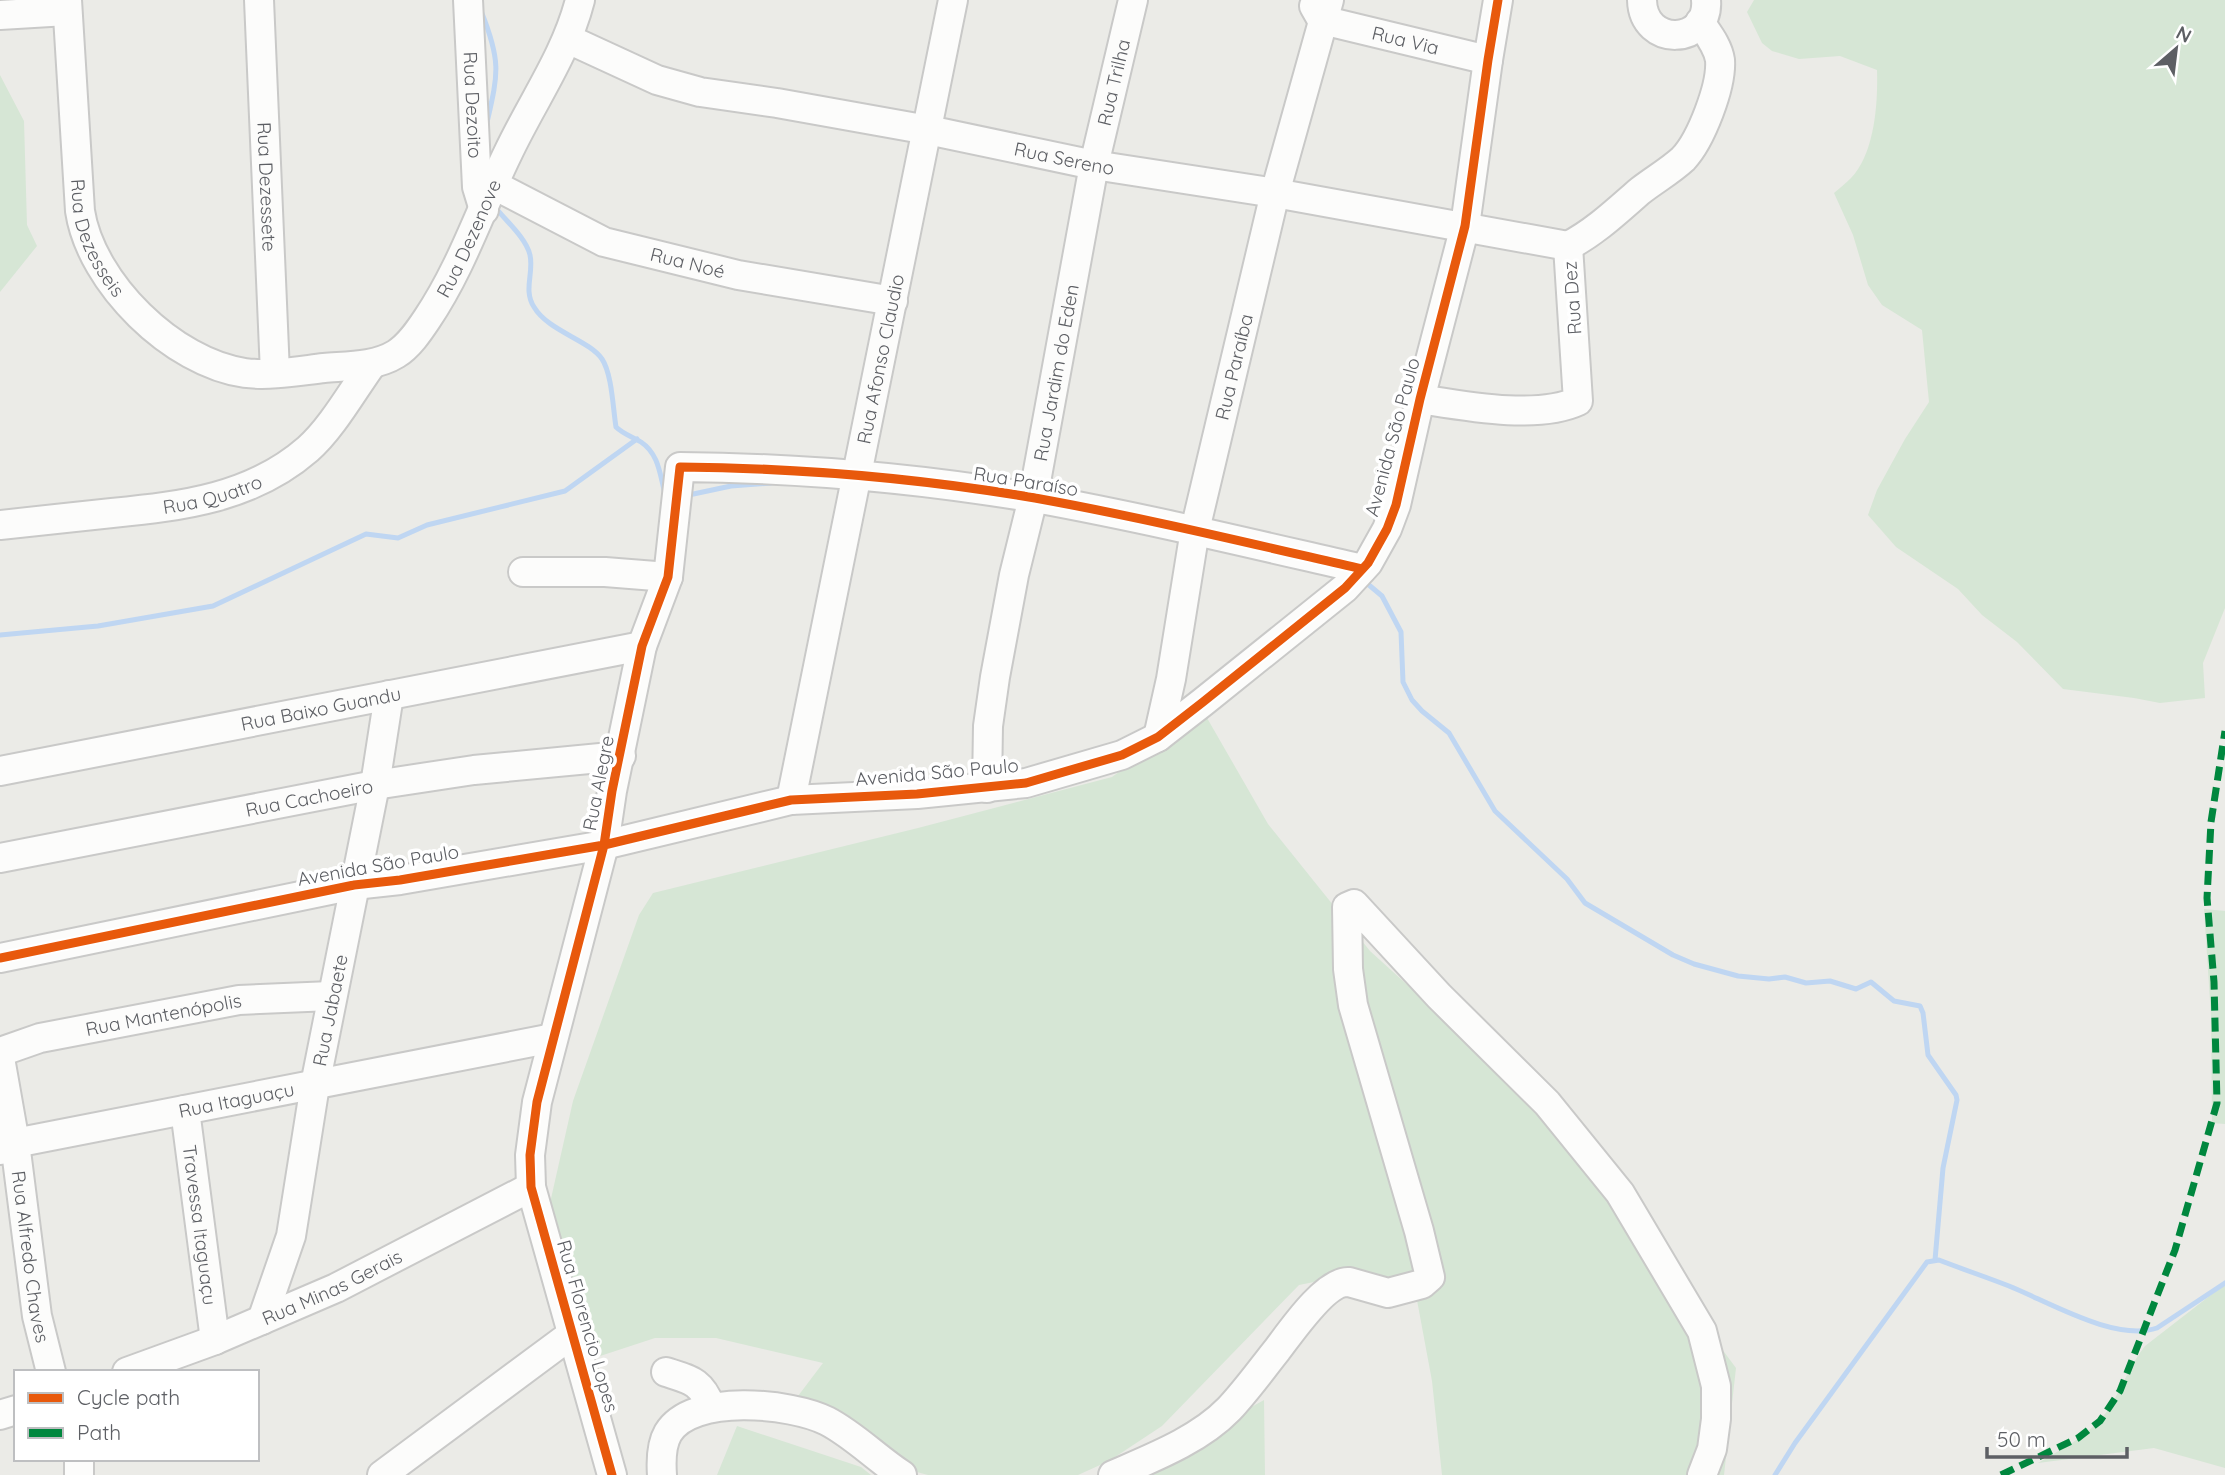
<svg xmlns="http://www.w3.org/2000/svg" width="2225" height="1475" viewBox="0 0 2225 1475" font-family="Quicksand,sans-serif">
<rect width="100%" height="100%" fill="#ebebe7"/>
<path fill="#d6e6d5" d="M1754,0H2225V608L2203,663L2205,698L2160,703L2134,698L2063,689L2017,642L1982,615L1958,589L1896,547L1868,515L1877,490L1905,439L1929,402L1922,330L1882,305L1868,285L1853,235L1834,193C1840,188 1846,183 1851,178C1875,153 1878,102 1877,70L1840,56L1799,59L1772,51L1762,43L1747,12Z
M0,75L24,121L27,225L37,246L0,292Z
M1203,711L1268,824L1370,951L1542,1107L1736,1368L1724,1475H1442L1432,1381L1414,1284L1344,1276L1299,1285L1162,1426L1109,1461L1078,1475H928L898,1467L795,1400L823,1363L716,1338H655L591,1359L550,1203L573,1101L639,915L653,893L918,828L1112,777Z
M2204,909L2225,911V1124L2212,1123L2211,1016Z
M2225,1284V1468L2154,1448L2038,1463C2064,1448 2093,1433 2110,1407C2122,1387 2130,1365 2145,1346Z
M1264,1400L1265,1475H1146L1205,1433Z
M737,1426L861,1467L871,1475H717Z"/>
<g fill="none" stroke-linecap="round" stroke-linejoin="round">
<path stroke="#bfd6f2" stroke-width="5" d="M481,11C502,63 498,74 486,127
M495,207C506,221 526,238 530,255C534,273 523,290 534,307C548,331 589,340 602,359C612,374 613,409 616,427C623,434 633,437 641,442C659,454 660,475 665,494
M684,496L731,486L771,483
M1363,580L1382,596L1401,632L1403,682L1412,700L1422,711L1449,733L1495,811L1567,879L1585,903L1673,955L1694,964L1738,976L1769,979L1785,977L1806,983L1830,981L1856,989L1871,982L1894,1001L1920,1006L1923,1013L1928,1055L1956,1095L1957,1100L1943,1168L1935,1260
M0,635L98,626L213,606L366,534L398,538L427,525L565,491L637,439
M1775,1475L1795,1443L1927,1262L1939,1260C1962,1269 1986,1277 2009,1286C2049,1302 2115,1342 2157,1328L2225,1283"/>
<defs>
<g id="minor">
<path id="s1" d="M67,0L80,211C91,283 173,363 245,373C270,376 298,371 324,368C347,366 375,367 396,354C409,346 419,331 427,319C462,267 481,208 508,153C532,102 566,55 580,0"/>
<path id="s2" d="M259,0L275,373"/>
<path id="s3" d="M468,0L477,187L484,210"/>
<path d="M1642,0C1643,48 1710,45 1706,0"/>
<path id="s4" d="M1314,6L1322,20L1488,60"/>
<path d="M0,15L67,11"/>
<path id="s5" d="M568,39L657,80L700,92L777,103L928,130L1094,165L1275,193L1568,246"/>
<path id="s6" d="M494,185L604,242L738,275L893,301"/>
<path d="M1568,246C1595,232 1617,211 1640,191C1654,180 1670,171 1683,159C1701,140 1722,86 1720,60C1718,46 1708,34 1700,22"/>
<path d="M1420,399C1465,406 1537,420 1578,401L1568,246"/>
<path id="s7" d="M0,525C37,521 75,517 112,513C183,506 252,498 308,449C332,428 353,390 372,364"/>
<path d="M523,572H605L668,577"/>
<path id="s8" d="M1158,737L1171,679L1195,530L1275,193L1329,0"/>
<path id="s9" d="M0,771L642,646"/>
<path id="s10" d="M987,788L988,726L995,677L1014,575L1033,498L1094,165L1133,0"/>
<path id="s11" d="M791,800L953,0"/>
<path id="s12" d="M0,858L375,785L474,770L621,756"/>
<path d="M0,958L354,885L400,880L604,845L791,800L917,794L1026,783L1122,755L1158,737L1203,702L1345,588L1368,563L1387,529L1396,505L1420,399L1465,226L1488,60L1498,0"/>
<path id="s13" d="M0,1052L40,1038L239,1000L331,996"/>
<path id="s14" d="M0,1058L15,1143L37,1316L51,1372"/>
<path id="s15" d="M185,1110L215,1340"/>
<path id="s16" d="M0,1150L15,1143L553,1038"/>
<path id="s17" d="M262,1320L291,1236L315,1085L375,785L389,695"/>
<path id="s18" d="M127,1372L215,1340L336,1288L531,1187"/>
<path d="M666,1372C691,1380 701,1381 711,1407"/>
<path d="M0,1415L16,1410"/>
<path d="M79,1475V1459"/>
<path d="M382,1475L572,1334"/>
<path d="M612,1475L531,1187L530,1155L537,1102L604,845L612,791L642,646L668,577L680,467C798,468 918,478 1035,498C1145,518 1253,544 1362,569"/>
<path d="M662,1475C661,1461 661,1445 668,1433C692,1393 791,1403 827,1421C854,1435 876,1458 902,1475"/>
<path d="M1113,1475C1152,1458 1199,1440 1229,1409C1246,1391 1261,1370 1277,1350C1290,1333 1326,1280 1349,1282L1388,1293L1422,1284L1430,1277L1419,1231L1353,1005L1348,969L1347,907L1354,904L1439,996L1547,1103L1620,1193L1702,1331L1716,1386V1419L1712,1449L1702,1475"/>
</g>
</defs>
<use href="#minor" stroke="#c9c9c8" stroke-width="32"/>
<use href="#minor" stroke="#fcfcfb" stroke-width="28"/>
<path stroke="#00873e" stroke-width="7" stroke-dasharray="14 7" stroke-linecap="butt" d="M2001,1475L2078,1438L2100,1421L2120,1391L2175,1250L2217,1103L2214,982L2207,898L2211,822L2225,731"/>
<defs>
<path id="cycleway" d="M0,958L354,885L400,880L604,845L791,800L917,794L1026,783L1122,755L1158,737L1203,702L1345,588L1368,563L1387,529L1396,505L1420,399L1465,226L1488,60L1498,0
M612,1475L531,1187L530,1155L537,1102L604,845L612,791L642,646L668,577L680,467C798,468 918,478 1035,498C1145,518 1253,544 1362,569"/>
</defs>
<use href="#cycleway" stroke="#fff" stroke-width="13"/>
<use href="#cycleway" stroke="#e8590c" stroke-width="9"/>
</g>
<g text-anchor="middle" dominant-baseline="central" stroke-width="7" stroke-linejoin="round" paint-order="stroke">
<g font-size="19" fill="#5d5f64" stroke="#fff">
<text stroke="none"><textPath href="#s4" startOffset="102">Rua Via</textPath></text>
<text stroke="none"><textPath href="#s10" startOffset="718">Rua Trilha</textPath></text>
<text stroke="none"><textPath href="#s3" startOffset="105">Rua Dezoito</textPath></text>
<text stroke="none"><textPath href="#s5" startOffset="513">Rua Sereno</textPath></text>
<text stroke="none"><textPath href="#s2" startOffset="187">Rua Dezessete</textPath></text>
<text stroke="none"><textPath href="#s1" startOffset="242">Rua Dezesseis</textPath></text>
<text stroke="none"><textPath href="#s1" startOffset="747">Rua Dezenove</textPath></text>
<text stroke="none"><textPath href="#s6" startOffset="210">Rua Noé</textPath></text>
<text transform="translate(1572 298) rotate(-94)">Rua Dez</text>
<text stroke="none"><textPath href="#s11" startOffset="450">Rua Afonso Claudio</textPath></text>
<text stroke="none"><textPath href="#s8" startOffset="378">Rua Paraíba</textPath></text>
<text stroke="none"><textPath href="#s10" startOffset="422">Rua Jardim do Eden</textPath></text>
<text transform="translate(1392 437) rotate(-75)">Avenida São Paulo</text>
<text transform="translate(1026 481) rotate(9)">Rua Paraíso</text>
<text stroke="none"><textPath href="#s7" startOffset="215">Rua Quatro</textPath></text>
<text stroke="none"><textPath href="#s9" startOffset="327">Rua Baixo Guandu</textPath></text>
<text transform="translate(937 772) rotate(-5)">Avenida São Paulo</text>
<text transform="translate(598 783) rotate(-79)">Rua Alegre</text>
<text stroke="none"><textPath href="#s12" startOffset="315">Rua Cachoeiro</textPath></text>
<text transform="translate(378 865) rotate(-10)">Avenida São Paulo</text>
<text stroke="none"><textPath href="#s17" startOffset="318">Rua Jabaete</textPath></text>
<text stroke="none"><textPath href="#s13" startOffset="168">Rua Mantenópolis</textPath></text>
<text stroke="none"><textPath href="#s16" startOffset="242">Rua Itaguaçu</textPath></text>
<text stroke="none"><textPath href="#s15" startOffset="116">Travessa Itaguaçu</textPath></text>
<text stroke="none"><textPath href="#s14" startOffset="201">Rua Alfredo Chaves</textPath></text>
<text stroke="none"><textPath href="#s18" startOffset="222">Rua Minas Gerais</textPath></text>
<text transform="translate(588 1326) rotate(74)">Rua Florencio Lopes</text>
</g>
</g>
<rect x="14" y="1370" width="245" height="91" fill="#ffffff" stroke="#bebfc1" stroke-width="2"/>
<rect x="28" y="1393" width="35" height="10" fill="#e8590c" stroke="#bebfc1" stroke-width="2"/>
<text x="77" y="1405" font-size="21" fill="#5d5f64">Cycle path</text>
<rect x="28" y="1428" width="35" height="10" fill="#00873e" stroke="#bebfc1" stroke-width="2"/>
<text x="77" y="1440" font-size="21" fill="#5d5f64">Path</text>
<g transform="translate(2176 49) rotate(28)" stroke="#ffffff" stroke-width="5" paint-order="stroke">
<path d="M0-5L12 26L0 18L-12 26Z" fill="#5d5f64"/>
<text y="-10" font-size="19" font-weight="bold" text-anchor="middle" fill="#5d5f64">N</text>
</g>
<path d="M1987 1447v10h140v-10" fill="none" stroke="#5d5f64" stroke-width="3.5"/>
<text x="1997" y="1447" font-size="21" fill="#5d5f64" stroke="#ffffff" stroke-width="5" paint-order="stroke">50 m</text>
</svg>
